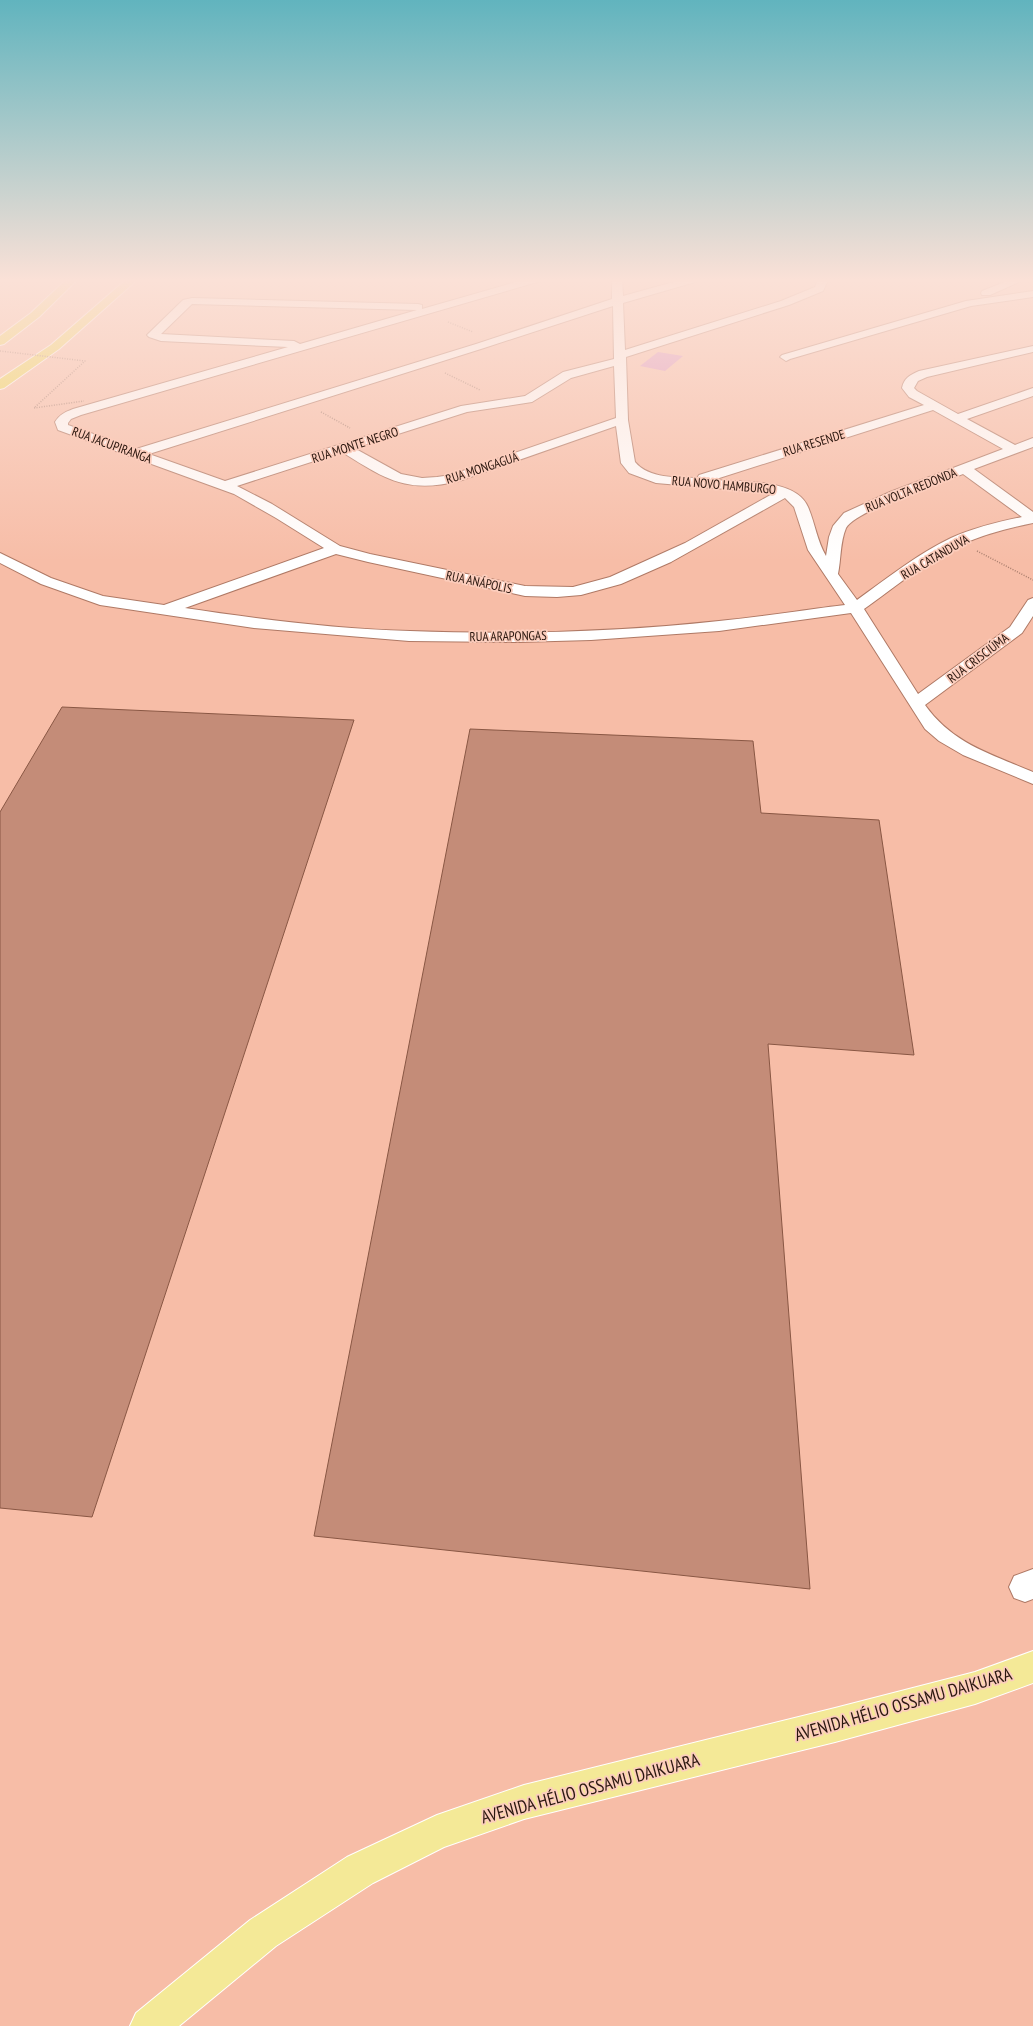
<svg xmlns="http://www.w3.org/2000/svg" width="1033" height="2026" viewBox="0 0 1033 2026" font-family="'PT Sans Narrow',sans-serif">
<rect width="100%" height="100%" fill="#f7bda7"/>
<path fill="#da90c0" d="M658,352L683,356L665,371L640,366Z"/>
<path fill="#c48c78" stroke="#895744" d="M62,707L354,720L92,1517L0,1508V812Z
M470,729L753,741L761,813L879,820L914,1055L768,1044L810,1589L314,1536Z"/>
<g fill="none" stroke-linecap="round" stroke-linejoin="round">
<defs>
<path id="minor" d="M530,278H545L544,280L81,415L71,419L68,423V425L136,449L476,344L612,299V278H622L623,296L688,278H703L702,280L623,303L625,350L781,301L815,287L819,278H829L823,291L789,305L626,357L628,420L635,462C649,479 677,477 697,478L699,475L924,405L909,397L902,388C904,378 910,375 919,371L1033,346V352L927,377L918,381L914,388L917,391L958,414L1033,388V396L967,419L1015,445L1033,438V447L974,469L1033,512V523C1009,528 985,534 963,544C929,558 894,588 864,609L918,694L1010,627L1028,600L1033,598V616L1022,633L925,705C953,744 991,754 1033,772V784L963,755L939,741L925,729L851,613L719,631L591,640L519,642L409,641L254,628L100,605L41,584L0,563V553L51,578L103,596L164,605L324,548L276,518L234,494L58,430L55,422C59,415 65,412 73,409L288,347L161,341L149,337L147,335L149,333L183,300L192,298L418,304L422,305V309ZM192,304L417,310L300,344L294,341L161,334ZM613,306L614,359L563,372L525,396L461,406L225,481L149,454L484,348ZM614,366L616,418L451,475L437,477L422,478L401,474L354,448L467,412L532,402L571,378ZM933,410L1003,449L890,492L844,513L833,526L829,537L826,556C817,541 815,523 808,507C796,478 740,482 713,480ZM616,426L621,463L629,473L656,483L774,493L685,543L610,577L573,587L525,586L370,554L340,546L272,504L237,486L342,452C385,479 407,494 459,481ZM963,474L1022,517C998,522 973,528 951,538C918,554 887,578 857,600L838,574C841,560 840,542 846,528C855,511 941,482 963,474ZM785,498L794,507L808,550L845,605C803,610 761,617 719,621C617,632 513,635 410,631C336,629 258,619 185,608L336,554L368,562L525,596L557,597L581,595L621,584L671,562Z
M1015,278H1028L990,295H982L981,293L982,291Z
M1033,291V297L971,306L790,359L786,361L780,357L782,355L966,301Z
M1033,1569V1599L1025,1602L1014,1598L1009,1587L1014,1576Z"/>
<path id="primary" d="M1033,1651V1683L975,1704L835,1742L524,1819L444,1847L373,1883L276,1946L179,2026H130L136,2013L250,1920L347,1857L437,1815L524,1785L835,1708L975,1672Z"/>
<path id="motorway" d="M68,278H79L39,317L4,344L0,345V336L31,313Z
M128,278H139L59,349L4,388L0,389V379L51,345Z"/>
</defs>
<use href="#minor" stroke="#af7965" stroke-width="2"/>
<use href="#primary" stroke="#fff" stroke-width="2"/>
<use href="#motorway" stroke="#fff" stroke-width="2"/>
<path stroke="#a97e6d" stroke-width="1.5" stroke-dasharray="1 1.5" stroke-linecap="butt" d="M448,322L473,332
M445,373L480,390
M321,412L350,428
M977,551L1033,580"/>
<use href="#minor" fill="#fff" fill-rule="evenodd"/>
<use href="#primary" fill="#f4e997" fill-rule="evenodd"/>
<use href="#motorway" fill="#edda52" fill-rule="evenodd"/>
<path stroke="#a97e6d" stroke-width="1.5" stroke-dasharray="1 1.5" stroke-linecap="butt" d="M0,351L85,361L34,408L84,401"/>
</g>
<linearGradient id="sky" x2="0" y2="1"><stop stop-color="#61b4be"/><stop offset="0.5" stop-color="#fbe1d7"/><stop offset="1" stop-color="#fbe1d7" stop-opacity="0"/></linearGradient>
<rect width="1033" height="561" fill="url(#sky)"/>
<g text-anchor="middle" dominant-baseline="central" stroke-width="3.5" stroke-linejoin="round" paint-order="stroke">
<g font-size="13" fill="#2b170f" stroke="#fccdbc">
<text transform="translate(814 443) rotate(-17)">RUA RESENDE</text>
<text transform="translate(112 445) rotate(20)">RUA JACUPIRANGA</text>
<text transform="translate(355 445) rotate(-18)">RUA MONTE NEGRO</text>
<text transform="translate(482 468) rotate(-18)">RUA MONGAGUÁ</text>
<text transform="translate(724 485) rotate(5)">RUA NOVO HAMBURGO</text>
<text transform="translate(911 490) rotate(-22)">RUA VOLTA REDONDA</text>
<text transform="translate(935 557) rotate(-30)">RUA CATANDUVA</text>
<text transform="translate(479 582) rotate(12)">RUA ANÁPOLIS</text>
<text transform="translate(508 636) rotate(-1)">RUA ARAPONGAS</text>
<text transform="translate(978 658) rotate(-37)">RUA CRISCIÚMA</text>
</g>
<g font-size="18" fill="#2b170f" stroke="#fccdbc">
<text transform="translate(903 1704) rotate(-16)">AVENIDA HÉLIO OSSAMU DAIKUARA</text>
<text transform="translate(590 1788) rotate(-15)">AVENIDA HÉLIO OSSAMU DAIKUARA</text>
</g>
</g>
</svg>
